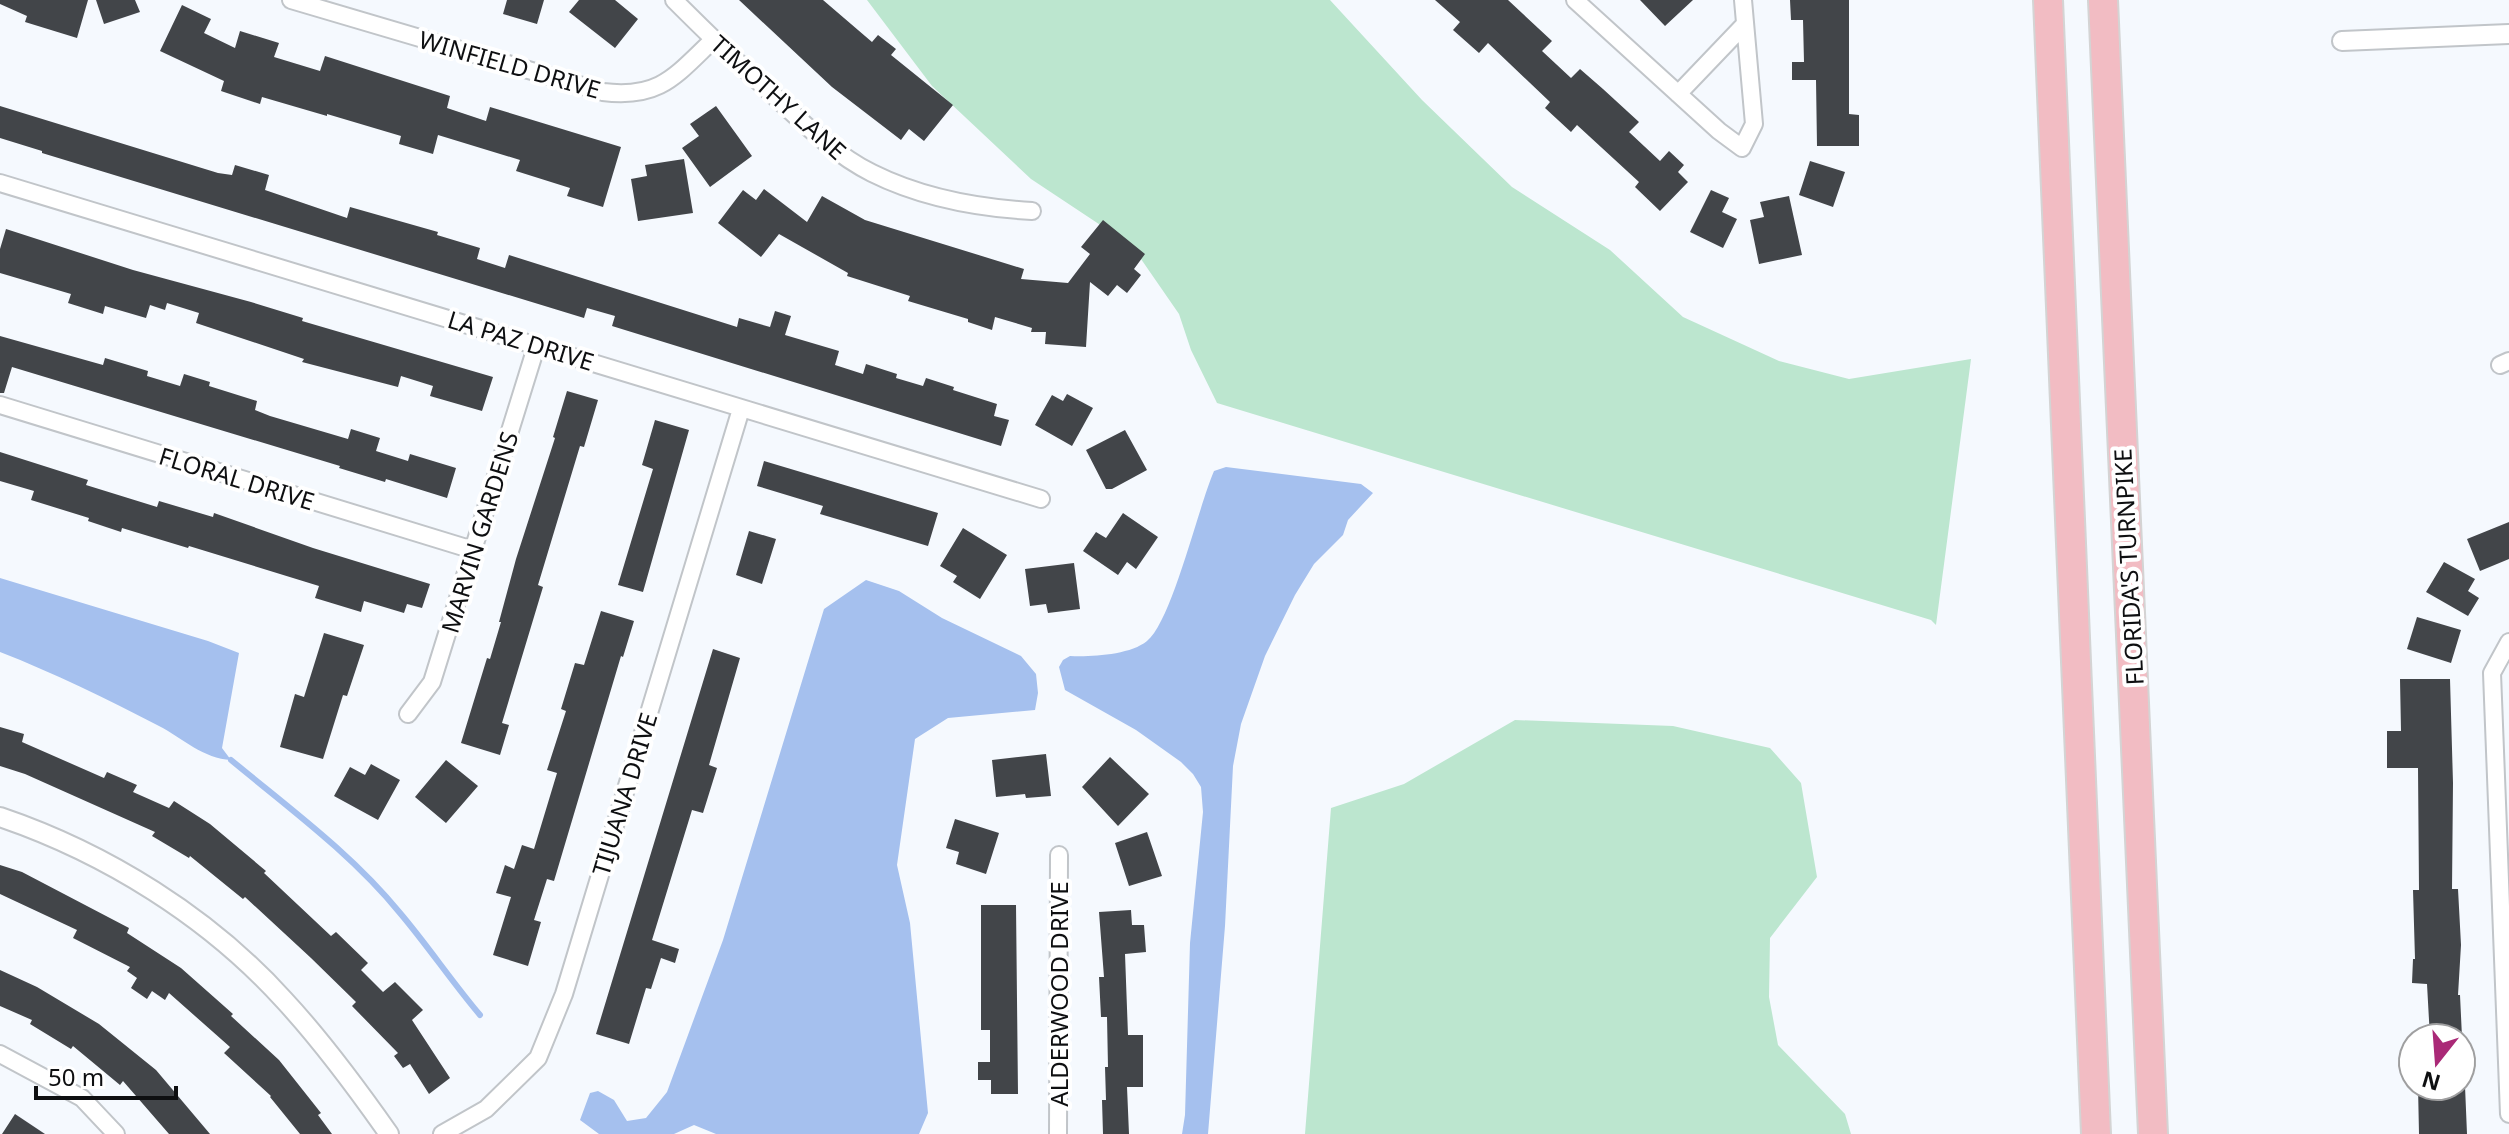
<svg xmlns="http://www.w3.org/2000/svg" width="2509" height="1134" viewBox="0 0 2509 1134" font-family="'Noto Sans',sans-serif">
<rect width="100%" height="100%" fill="#f5f9fe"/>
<path fill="#bce6cf" d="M867,0H1330L1422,100L1512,187L1610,250L1683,317L1779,361L1849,379L1971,359L1936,625L1931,620L1217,403L1191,350L1179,314L1132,246L1031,179L932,86Z
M1515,720L1673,726L1770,748L1801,783L1817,877L1770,938L1769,997L1778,1045L1845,1114L1851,1134H1305L1331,808L1404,784Z"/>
<path fill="#a5c0ee" d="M1226,467L1361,484L1373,493L1348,520L1343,535L1314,564L1295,595L1265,656L1241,724L1233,766L1225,926L1208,1134H1182L1185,1115L1190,943L1203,812L1201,787L1193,774L1181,762L1136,730L1065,690L1059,667L1063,660L1070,656C1091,657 1130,655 1147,641C1172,621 1198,508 1214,471Z
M0,578L208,641L239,653L222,748L231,760C204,759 182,738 159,726C107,699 54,673 0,652Z
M866,580L899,591L942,618L1021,656L1036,674L1038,693L1035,710L948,718L915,739L897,865L910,923L928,1113L919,1134H716L694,1125L674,1134H599L580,1120L590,1093L598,1091L614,1100L627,1121L646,1118L667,1092L723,940L824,609Z"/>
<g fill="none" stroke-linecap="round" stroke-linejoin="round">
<path stroke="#a5c0ee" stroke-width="6" d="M231,760C289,808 352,854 400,913C428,946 452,982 480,1015"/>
</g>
<path fill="#424549" d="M0,0H88L77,38L25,22L27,16L0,4Z
M96,0H135L140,12L104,24Z
M507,0H544L537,24L503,14Z
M579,0H615L638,19L615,48L569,12Z
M739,0H823L872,42L878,35L896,49L891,55L953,105L924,141L909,129L901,140L832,87Z
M1435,0H1508L1552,41L1542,51L1571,78L1580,69L1603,89L1639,122L1629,132L1660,161L1669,151L1684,165L1678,172L1688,182L1660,211L1635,187L1639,182L1577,125L1571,132L1545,108L1550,102L1488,43L1479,53L1453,30L1460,22Z
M1640,0H1693L1665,26Z
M1790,0H1849V114L1859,115V146H1817L1816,80H1792V62H1804L1803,20H1791Z
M182,5L211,19L204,33L235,48L240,31L279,43L274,57L320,71L325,56L450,96L447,108L486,121L490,107L621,147L603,207L567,196L570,188L516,171L520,160L438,135L433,154L399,144L401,136L327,114V116L262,97L260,104L221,91L224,81L160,51Z
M0,106L218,173L232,175L235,165L269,175L265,190L347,218L350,207L438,232L437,235L480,248L477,259L505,268L509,255L737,327L739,318L770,327L775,311L791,316L785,335L839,351L835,365L863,374L866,364L897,374L896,378L923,386L926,378L954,387L953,390L997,404L994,416L1009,420L1001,446L612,326L615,316L587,308L584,318L42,153V151L0,138Z
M716,106L752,156L710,187L682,148L699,136L690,124Z
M684,159L693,213L638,221L631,179L647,176L645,165Z
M1810,161L1845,172L1833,207L1799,195Z
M764,189L807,222L822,196L865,220L1024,269L1021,279L1068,283L1090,254L1081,247L1103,220L1145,254L1134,269L1141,275L1127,293L1117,285L1108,296L1090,282L1086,347L1045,344L1046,332H1031L1032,328L995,317L992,330L968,322V319L908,301L910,296L847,276L848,273L779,234L761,257L718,223L743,190L756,200Z
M1711,190L1729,198L1722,212L1737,219L1723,248L1690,232Z
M1789,196L1802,255L1759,264L1750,220L1764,217L1760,202Z
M6,229L133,270L251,302L303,318L302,321L493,377L482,411L430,396L433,386L401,376L398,387L302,362L304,359L196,323L199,313L167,303L165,310L150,305L146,318L105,306L103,314L68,303L71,294L0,273V249Z
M0,336L103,365L105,358L148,371L147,376L180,386L184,374L210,382L209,386L257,401L255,410L270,416L348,439L351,429L380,438L376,451L408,461L410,454L456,468L447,498L386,479L385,482L339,468L340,466L12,367L4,393H0Z
M567,391L598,400L584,447L580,446L538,585L543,587L502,723L509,725L500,755L461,743L487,658L490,659L501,622H499L516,559L555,438L553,437Z
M1067,394L1093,408L1072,446L1035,425L1052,395L1063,401Z
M655,420L689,430L643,592L618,585L653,469L642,465Z
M1125,430L1147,470L1112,489H1106L1086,450Z
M0,452L88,480L86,485L157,507L159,501L213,517L214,513L313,548L430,584L422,608L407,604L404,613L364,601L361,612L315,598L319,586L189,546L188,548L122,528L121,532L88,521L89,518L31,500L34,491L0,481Z
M764,461L938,513L928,546L820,514L823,506L757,486Z
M1123,513L1158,537L1136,569L1127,562L1118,575L1083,551L1096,532L1106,538Z
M2509,522V559L2480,571L2467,539Z
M963,528L1007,555L980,599L953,582L957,576L940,566Z
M749,531L776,539L762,584L736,575Z
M2444,562L2475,579L2468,591L2479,598L2468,616L2426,592Z
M1074,563L1080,609L1048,613L1046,604L1030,606L1025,569Z
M601,611L634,621L623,657L621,656L554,881L547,879L534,920L541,922L528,966L493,955L511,897L496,893L505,865L514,869L522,845L534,849L557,773L547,770L566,711L561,709L575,663L584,665Z
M2417,617L2461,630L2451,663L2407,649Z
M324,633L364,645L347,696L343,695L323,759L280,747L295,694L304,697Z
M713,649L740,658L709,765L717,768L703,813L692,810L652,940L679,949L675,963L661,958L651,989L646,988L629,1044L596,1034Z
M2400,679H2450L2453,783L2452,889H2458L2461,945L2458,995H2460L2462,1037L2430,1038L2427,984L2412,983L2413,959H2415L2413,890H2419L2418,768H2387V731H2401Z
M0,727L24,734L22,742L104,778L107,772L137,785L133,792L169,808L174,801L210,824L266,871L264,873L331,936L336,932L368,963L361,970L383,992L395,982L423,1010L412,1020L450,1078L429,1094L410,1064L403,1068L394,1056L398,1053L352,1006L356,1002L311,958L245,897L243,899L190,856L189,858L152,836L155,832L25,774L0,766Z
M1046,754L1051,796L1026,798L1025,794L996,797L992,760Z
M1110,757L1149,794L1118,826L1082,787Z
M446,760L478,786L446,823L415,797Z
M371,764L400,780L378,820L334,796L350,767L365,775Z
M955,819L999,833L986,874L956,864L959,852L946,848Z
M1147,832L1162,876L1129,886L1115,843Z
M0,865L22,872L129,928L127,933L181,968L233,1014L231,1016L279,1060L321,1113L318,1115L332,1134H300L270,1097L271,1096L224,1053L230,1047L169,993L165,1000L152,991L147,999L131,988L137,978L127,971L130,967L73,938L77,930L0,894Z
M981,905H1016L1018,1094H991V1080H978V1062H990V1030H981Z
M1131,910L1132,925H1144L1146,952L1125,954L1128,1035H1143V1087H1127L1129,1134H1103L1102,1100H1106L1105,1067H1108L1107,1017H1101L1099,977H1104L1099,912Z
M0,970L37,987L99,1024L156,1070L210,1134H169L123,1081L120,1085L73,1046L71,1049L30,1024L32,1020L0,1006Z
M2418,1086H2465L2467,1134H2419Z
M15,1114L45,1134H2Z"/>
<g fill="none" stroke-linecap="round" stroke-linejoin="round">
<defs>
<path id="minor" d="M291,0L603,92C660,99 675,76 714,39
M674,0C706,32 738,63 771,93C802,122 834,154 872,173C920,197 979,208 1032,211
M1575,0L1719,131L1742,148L1754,124L1743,0
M1678,94L1744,25
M0,183L1041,499
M2500,365L2509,361
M0,405L473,550
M2509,642L2492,673L2509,1114
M408,714L432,682L537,344
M0,1054L82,1098L116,1134
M442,1134L486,1109L538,1058L564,994L741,409
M1058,1134L1059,855"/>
<path id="tertiary" d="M2342,41L2509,34
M0,817C106,853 209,917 284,1000C323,1042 356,1087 389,1134"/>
<path id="motorway" d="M2048,0L2096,1134
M2103,0L2153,1134"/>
</defs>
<use href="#minor" stroke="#c1c5c9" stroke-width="20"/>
<use href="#tertiary" stroke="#c1c5c9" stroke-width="22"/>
<use href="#motorway" stroke="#d4d4d4" stroke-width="32"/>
<use href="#minor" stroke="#fff" stroke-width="16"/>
<use href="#tertiary" stroke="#fff" stroke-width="18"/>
<use href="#motorway" stroke="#f2bcc3" stroke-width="28"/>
</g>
<g text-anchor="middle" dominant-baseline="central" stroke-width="8" stroke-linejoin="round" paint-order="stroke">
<g font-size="24" fill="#0e0f11" stroke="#fff">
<text transform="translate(510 64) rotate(16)">WINFIELD DRIVE</text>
<text transform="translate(779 97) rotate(42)">TIMOTHY LANE</text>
<text transform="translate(521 340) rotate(17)">LA PAZ DRIVE</text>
<text transform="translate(237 478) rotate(17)">FLORAL DRIVE</text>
<text transform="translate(479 532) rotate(-73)">MARVIN GARDENS</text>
<text transform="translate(2128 567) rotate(-93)">FLORIDA'S TURNPIKE</text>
<text transform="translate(624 794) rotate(-73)">TIJUANA DRIVE</text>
<text transform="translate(1058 994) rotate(-90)">ALDERWOOD DRIVE</text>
</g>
</g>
<g transform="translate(2437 1062) rotate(197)"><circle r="38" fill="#ffffff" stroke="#9f9fa0" stroke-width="2"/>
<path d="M0-6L14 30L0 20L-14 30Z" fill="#aa2977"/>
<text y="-12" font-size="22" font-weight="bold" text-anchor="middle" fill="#0e0f11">N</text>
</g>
<path d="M36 1086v12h140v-12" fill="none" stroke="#0e0f11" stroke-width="4"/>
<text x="48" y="1086" font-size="24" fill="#0e0f11" stroke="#ffffff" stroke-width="6" paint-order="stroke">50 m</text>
</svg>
